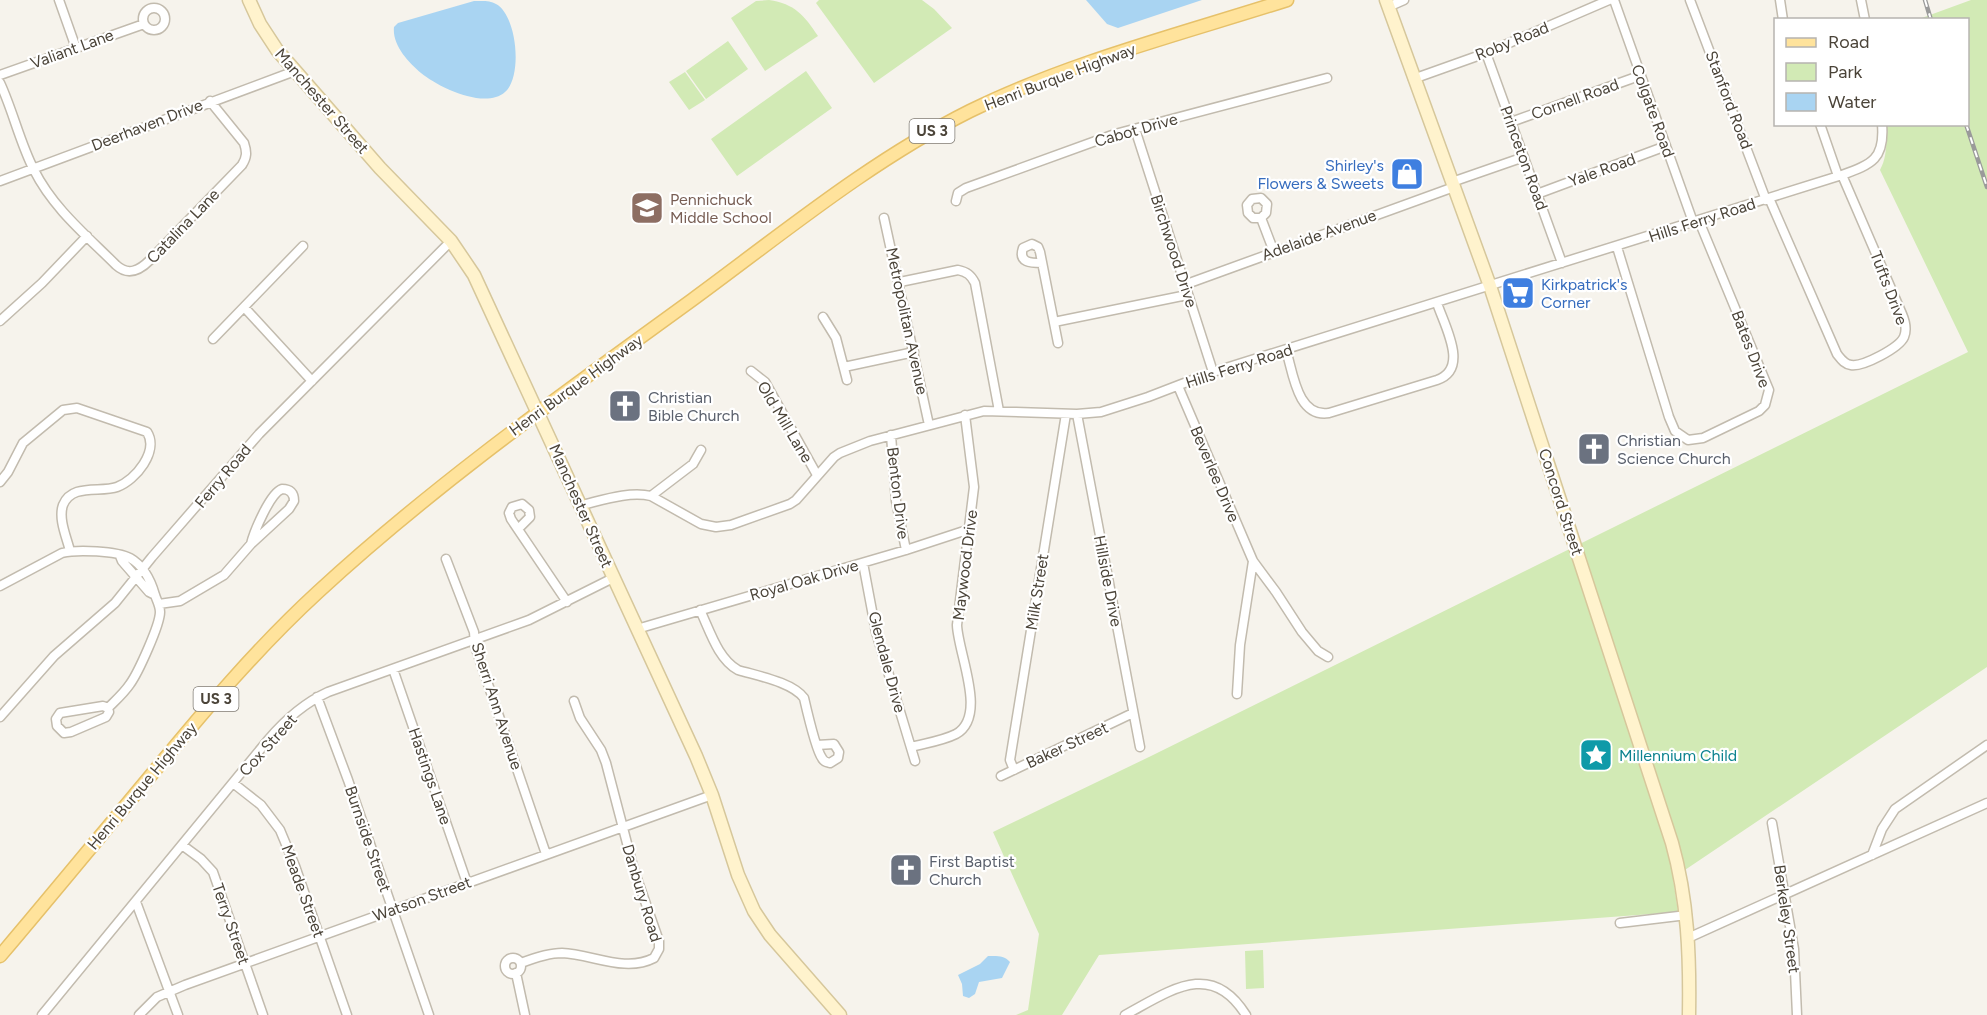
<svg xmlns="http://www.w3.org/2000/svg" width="1987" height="1015" viewBox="0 0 1987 1015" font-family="Figtree,sans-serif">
<rect width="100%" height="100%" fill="#f6f3ec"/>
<path fill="#d2eab5" d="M769,0C795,4 804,15 818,36L765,71L731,18L756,1Z
M819,0H922L934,9L952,28L874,83L816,3Z
M1971,0H1987V667L1673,878L1678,912L1099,955L1062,1015H1016L1028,1010L1039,934L993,832L1149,757L1968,352L1880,170C1888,155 1886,141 1886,125L1968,124V20L1919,19Z
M728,41L748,69L706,99L686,71Z
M806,71L832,108L737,176L711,139Z
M685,72L705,100L689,110L669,82Z
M1263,950L1264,988L1246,989L1245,951Z"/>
<path fill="#a9d4f2" d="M1086,0H1202L1118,28L1107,24Z
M474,1C481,1 490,0 496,4C517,15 523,77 505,92C485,110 438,87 421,73C408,62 392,45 394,27L398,23Z
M988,956C997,956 1004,955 1010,962L1002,978L979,982L975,994L969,998L963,996L962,984L958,975L980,964Z"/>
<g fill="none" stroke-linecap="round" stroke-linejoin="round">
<defs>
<path id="street" d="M59,0L76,48
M1614,0L1693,222
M1690,0L1766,200
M1780,0L1783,20
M1861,0L1865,20
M1388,7L1404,0
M143 19a11 11 0 1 1 22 0a11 11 0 1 1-22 0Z
M1486,53L1562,263
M0,75L144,24
M1413,79L1486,53L1609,0
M0,83C13,111 20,143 34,170C53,208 86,235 116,265C128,276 139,271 150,260L242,165C247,157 247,152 244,143L210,101
M1511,122L1639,76
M1820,124L1838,176
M1135,129L1213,372
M0,181L295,71
M1452,182L1524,157
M1537,194L1666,146
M1769,198L1837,354C1841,359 1844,364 1851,365C1863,367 1899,348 1904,337C1907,330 1905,321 1902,314L1842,175
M956,201L958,193L966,188L1115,134L1327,78
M884,218L929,425
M1261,218H1253L1248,213L1247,205L1252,199L1261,198L1267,204L1266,213L1261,218L1274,252
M1617,247L1669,417L1675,431L1688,440L1703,438L1759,411L1765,405L1769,390L1699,221
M1042,263C1031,263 1018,263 1023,248L1032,244L1038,247L1040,252L1058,343
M900,282L958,270C967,272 971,275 975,283L999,411
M1184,285L1454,187
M244,307L312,381
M823,317L836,338L847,380
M0,321L42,283L87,236
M1054,322L1187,295
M213,339L303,246
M1286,350C1293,372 1297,418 1329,413L1437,380C1470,369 1444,325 1437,303
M844,367L914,352
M751,371L765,382L817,475
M1178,386L1253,561L1276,592L1302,632L1318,651L1328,657
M1077,414L1140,747
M891,435L896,501L906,550
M0,482L8,472L23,443L63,410L77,408L147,432C159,451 136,480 117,487C100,493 72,483 63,505C58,519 67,538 70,551
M651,496L693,464L701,450
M582,505C603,500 629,491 651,496L701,524L716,527L731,525L790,504L796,500L834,457L840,453L870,441L984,411L1077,414L1101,412L1148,397L1213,372L1842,175C1872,164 1885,159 1882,124
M518,529L530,517L529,510L522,504L512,507L509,513L511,519L567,602
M120,556L122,561L149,592L155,595
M446,559L474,632L475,646L546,854
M863,563L876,632L915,761
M0,586L62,553C77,549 117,551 130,558C144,566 151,581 155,595C157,601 160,606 160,612C160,625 138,673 130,684C124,693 116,700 108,708L103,706L60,713L56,719L57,726L64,733L71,732L106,717L109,712L108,708
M159,604L180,601L224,575L251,544L289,509L294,501C294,493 290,489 282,489C270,493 254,532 251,544
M700,610C710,631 718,659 738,670C758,676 792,682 804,698C807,711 816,750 822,758C824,762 826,762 830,763L838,758L839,752L834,744L817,745
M637,629L906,550L970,529
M393,669L467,883
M1237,694L1240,645L1253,561
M317,697L348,780L429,1015
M0,717L54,656L115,603L152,557L259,434L451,241
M911,747C926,743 942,741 956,734C988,716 958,654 957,625L974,487L965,415
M1014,770L1010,760L1066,414
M1001,776L1133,713
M233,783L261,805L280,830L295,866L347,1015
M1772,823L1794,949L1797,1015
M182,845L201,859L213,872L263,1015
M1872,855L1882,829L1895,809L1987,745
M136,902L178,1015
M1620,923L1687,915
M1688,938L1987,803
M505 966a8 8 0 1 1 16 0a8 8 0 1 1-16 0Z
M521,963C534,958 548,953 562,953C592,954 625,973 654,958L659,949V941L634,870L606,763L601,750L580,718L574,701
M516,973L525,1015
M42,1015L268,740C285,720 304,703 328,692L529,620L613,578
M139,1015L157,997L185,985L712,795
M1125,1015C1170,991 1211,959 1246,1015"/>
<path id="secondary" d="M249,0L260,24L277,50L380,168L451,241L474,275L696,756L712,795L738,875L754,911L770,935L840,1015
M1386,0L1490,286L1672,843C1688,900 1690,957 1689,1015"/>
<path id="primary" d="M0,956C51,896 101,835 152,774C204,711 257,648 318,592C434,485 564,393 692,300C782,234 870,161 970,111C1070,62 1181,34 1287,0"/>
</defs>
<use href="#street" stroke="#c2bbae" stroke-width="11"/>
<use href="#secondary" stroke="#d6c79b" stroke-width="15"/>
<use href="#primary" stroke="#e6c16a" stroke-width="15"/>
<use href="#street" stroke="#fff" stroke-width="8"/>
<use href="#secondary" stroke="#fff3cd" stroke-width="12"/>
<use href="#primary" stroke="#ffe39c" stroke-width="12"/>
<defs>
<path id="rail" d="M1925,0L1931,20
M1966,124L1987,187"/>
</defs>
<use href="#rail" stroke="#9a9a9a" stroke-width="4.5"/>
<use href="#rail" stroke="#fff" stroke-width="2" stroke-dasharray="7" stroke-linecap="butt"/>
</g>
<defs>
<symbol id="shop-square" viewBox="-11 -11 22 22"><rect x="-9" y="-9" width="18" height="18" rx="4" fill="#3f7fe0" stroke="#fff"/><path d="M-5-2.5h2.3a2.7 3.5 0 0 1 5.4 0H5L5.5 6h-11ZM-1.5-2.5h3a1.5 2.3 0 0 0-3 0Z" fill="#fff"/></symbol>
<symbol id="school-square" viewBox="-11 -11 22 22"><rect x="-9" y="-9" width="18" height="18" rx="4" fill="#8d6e63" stroke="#fff"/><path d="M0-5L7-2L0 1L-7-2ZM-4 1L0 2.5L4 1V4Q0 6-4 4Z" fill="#fff"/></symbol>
<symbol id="supermarket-square" viewBox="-11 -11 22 22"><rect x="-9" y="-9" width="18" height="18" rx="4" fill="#3f7fe0" stroke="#fff"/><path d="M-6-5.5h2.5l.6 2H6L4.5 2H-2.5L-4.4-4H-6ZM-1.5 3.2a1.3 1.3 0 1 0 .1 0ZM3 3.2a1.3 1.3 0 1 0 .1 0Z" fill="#fff"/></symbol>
<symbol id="church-square" viewBox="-11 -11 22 22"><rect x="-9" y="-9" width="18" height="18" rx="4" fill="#6b7280" stroke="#fff"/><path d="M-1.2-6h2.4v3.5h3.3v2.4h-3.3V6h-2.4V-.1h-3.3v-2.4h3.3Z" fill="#fff"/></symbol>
<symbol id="sight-square" viewBox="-11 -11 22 22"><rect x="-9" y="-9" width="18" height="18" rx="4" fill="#0f9aa8" stroke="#fff"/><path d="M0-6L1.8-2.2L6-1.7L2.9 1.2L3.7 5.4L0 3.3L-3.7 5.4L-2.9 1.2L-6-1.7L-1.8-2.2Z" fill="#fff"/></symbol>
</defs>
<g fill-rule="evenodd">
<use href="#shop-square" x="1388" y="155" width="38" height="38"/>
<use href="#school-square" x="628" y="189" width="38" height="38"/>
<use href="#supermarket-square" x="1499" y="274" width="38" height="38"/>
<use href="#church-square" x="606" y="387" width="38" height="38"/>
<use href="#church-square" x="1575" y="430" width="38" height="38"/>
<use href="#sight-square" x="1577" y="736" width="38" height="38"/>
<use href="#church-square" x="887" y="851" width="38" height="38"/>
</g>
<g text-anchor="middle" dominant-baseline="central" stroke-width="4.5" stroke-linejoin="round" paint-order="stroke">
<g fill="#fff" stroke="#817c74" stroke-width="1.5">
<rect x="909.5" y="119" width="45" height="24" rx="4.5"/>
<rect x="193.5" y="687" width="45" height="24" rx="4.5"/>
</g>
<g font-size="15" font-weight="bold" fill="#4b4439">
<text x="932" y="131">US 3</text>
<text x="216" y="699">US 3</text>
</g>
<g font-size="16" fill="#4b4439" stroke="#fff">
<text transform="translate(1512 41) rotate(-22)">Roby Road</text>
<text transform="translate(72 49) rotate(-20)">Valiant Lane</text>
<text transform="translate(1060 77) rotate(-21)">Henri Burque Highway</text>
<text transform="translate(1575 99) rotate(-20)">Cornell Road</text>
<text transform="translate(1729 100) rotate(69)">Stanford Road</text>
<text transform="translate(322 101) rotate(49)">Manchester Street</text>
<text transform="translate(1653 111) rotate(70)">Colgate Road</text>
<text transform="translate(147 125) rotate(-21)">Deerhaven Drive</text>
<text transform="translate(1136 130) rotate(-16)">Cabot Drive</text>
<text transform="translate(1524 158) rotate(70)">Princeton Road</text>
<text transform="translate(1602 170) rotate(-20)">Yale Road</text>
<text transform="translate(1702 220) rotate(-18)">Hills Ferry Road</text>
<text transform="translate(183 226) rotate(-46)">Catalina Lane</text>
<text transform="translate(1319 235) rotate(-20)">Adelaide Avenue</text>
<text transform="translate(1174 251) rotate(72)">Birchwood Drive</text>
<text transform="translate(1889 288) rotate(69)">Tufts Drive</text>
<text transform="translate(907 321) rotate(78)">Metropolitan Avenue</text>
<text transform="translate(1751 349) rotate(69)">Bates Drive</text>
<text transform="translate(1239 366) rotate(-18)">Hills Ferry Road</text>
<text transform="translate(576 385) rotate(-36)">Henri Burque Highway</text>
<text transform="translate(785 422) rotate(59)">Old Mill Lane</text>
<text transform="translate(1215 474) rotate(67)">Beverlee Drive</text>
<text transform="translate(223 476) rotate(-50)">Ferry Road</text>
<text transform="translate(898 493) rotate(83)">Benton Drive</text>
<text transform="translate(1561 502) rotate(72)">Concord Street</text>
<text transform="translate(581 506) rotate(66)">Manchester Street</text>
<text transform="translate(965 565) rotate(-83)">Maywood Drive</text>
<text transform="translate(804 580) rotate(-16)">Royal Oak Drive</text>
<text transform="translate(1108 581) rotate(79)">Hillside Drive</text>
<text transform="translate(1037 592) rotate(-81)">Milk Street</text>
<text transform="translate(887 662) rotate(75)">Glendale Drive</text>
<text transform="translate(497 706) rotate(72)">Sherri Ann Avenue</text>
<text transform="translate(268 745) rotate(-48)">Cox Street</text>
<text transform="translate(1067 745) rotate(-25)">Baker Street</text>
<text transform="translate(430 776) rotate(71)">Hastings Lane</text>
<text transform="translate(142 786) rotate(-50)">Henri Burque Highway</text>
<text transform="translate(368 839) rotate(71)">Burnside Street</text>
<text transform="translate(303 891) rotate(70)">Meade Street</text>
<text transform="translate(642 893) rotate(73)">Danbury Road</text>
<text transform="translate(422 899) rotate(-20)">Watson Street</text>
<text transform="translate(1787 919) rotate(82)">Berkeley Street</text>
<text transform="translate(231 924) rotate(71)">Terry Street</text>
</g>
<g font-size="16" fill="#366cbe" stroke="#fff" text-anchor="end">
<text x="1384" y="165">Shirley's<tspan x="1384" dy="18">Flowers &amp; Sweets</tspan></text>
<text x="1541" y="284" text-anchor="start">Kirkpatrick's<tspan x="1541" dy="18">Corner</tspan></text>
</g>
<g font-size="16" fill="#785e54" stroke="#fff" text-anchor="start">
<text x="670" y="199">Pennichuck<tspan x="670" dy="18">Middle School</tspan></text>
</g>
<g font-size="16" fill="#5b616d" stroke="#fff" text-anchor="start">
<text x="648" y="397">Christian<tspan x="648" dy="18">Bible Church</tspan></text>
<text x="1617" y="440">Christian<tspan x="1617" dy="18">Science Church</tspan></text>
<text x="929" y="861">First Baptist<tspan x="929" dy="18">Church</tspan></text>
</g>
<g font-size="16" fill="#0d838f" stroke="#fff" text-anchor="start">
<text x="1619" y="755">Millennium Child</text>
</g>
</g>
<rect x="1774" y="18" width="195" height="108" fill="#ffffff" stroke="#b7b4b0" stroke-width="1.5"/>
<rect x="1786" y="38" width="30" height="9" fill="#ffe39c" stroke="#b7b4b0" stroke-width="1.5"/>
<text x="1828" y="48" font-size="18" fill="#4b4439">Road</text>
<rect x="1786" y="63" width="30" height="18" fill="#d2eab5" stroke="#b7b4b0" stroke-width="1.5"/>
<text x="1828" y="78" font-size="18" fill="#4b4439">Park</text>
<rect x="1786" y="93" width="30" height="18" fill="#a9d4f2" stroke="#b7b4b0" stroke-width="1.5"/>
<text x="1828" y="108" font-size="18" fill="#4b4439">Water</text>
</svg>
